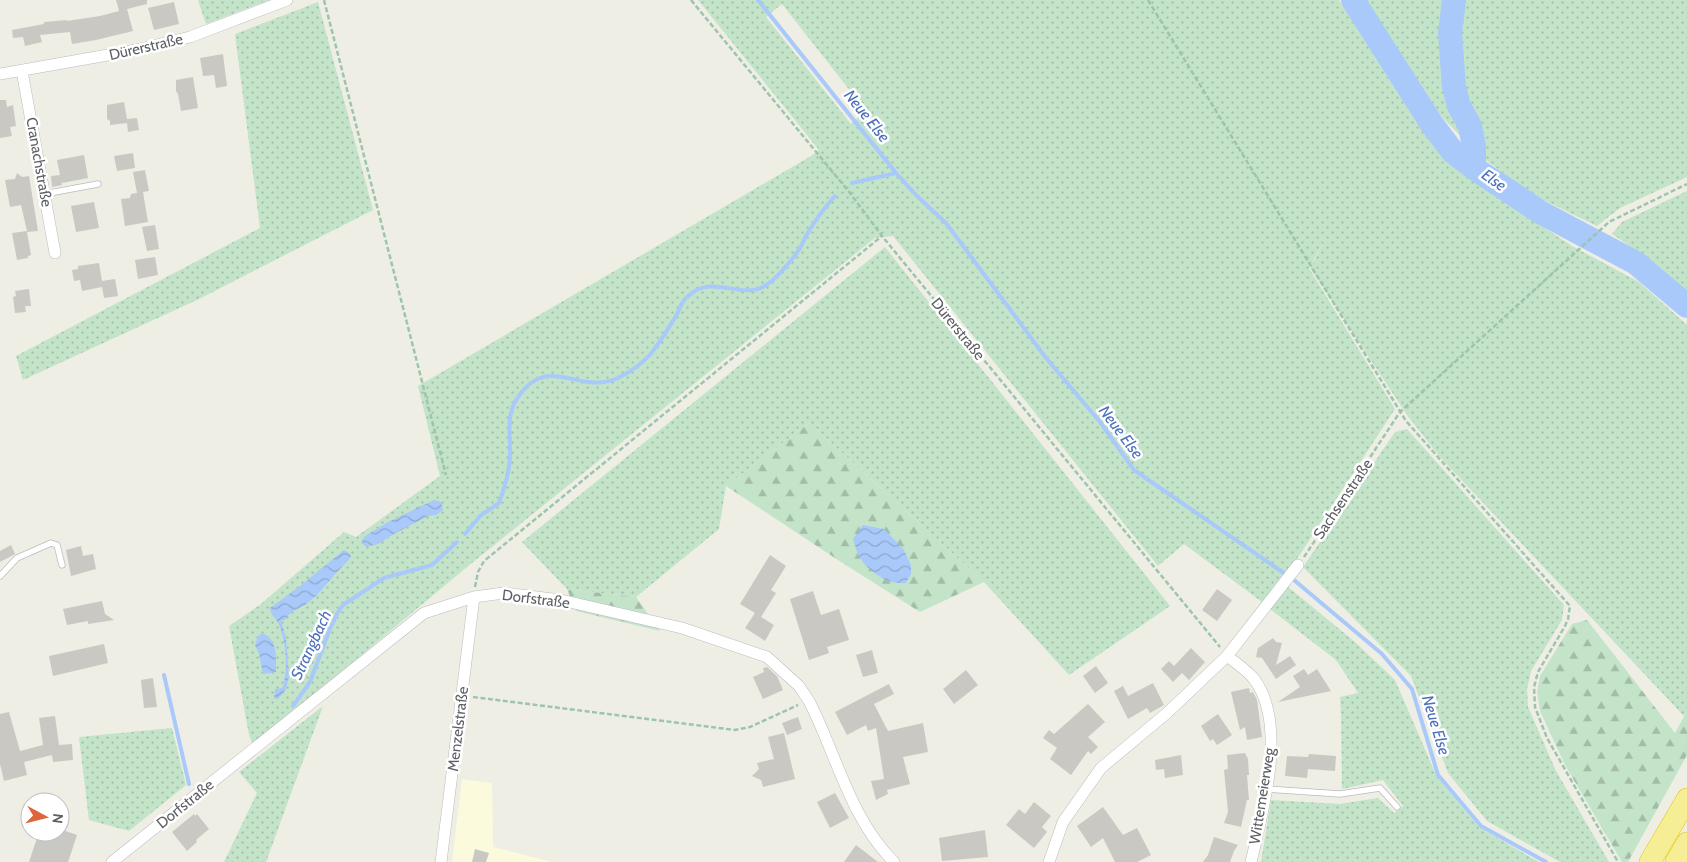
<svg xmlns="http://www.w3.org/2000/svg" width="1687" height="862" viewBox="0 0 1687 862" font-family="Cabin,sans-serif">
<defs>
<pattern id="grass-dots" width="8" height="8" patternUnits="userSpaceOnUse" patternTransform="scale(1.25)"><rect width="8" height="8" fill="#c3e4c9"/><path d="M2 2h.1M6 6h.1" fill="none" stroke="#a2bca7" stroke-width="1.8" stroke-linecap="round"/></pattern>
<pattern id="forest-firs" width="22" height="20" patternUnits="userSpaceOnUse" patternTransform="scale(1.25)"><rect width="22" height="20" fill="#c3e4c9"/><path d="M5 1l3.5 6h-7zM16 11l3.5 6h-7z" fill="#a2bca7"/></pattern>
<pattern id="water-waves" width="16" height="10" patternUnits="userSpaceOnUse" patternTransform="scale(1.25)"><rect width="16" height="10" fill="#a9c9fa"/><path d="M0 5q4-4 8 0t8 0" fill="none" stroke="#8da6ce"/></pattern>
</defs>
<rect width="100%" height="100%" fill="#eeeee5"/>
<path fill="#fcfadc" d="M462,779L492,783L493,847L552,862H452Z"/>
<path fill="url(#grass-dots)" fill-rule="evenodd" d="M198,0H269L206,24Z
M698,0H1339L1416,122L1436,143L1456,169L1572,246L1639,282L1687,325V711L1684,716L1440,457L1407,415L1310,268L1328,235L1309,268L1395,409L1295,562L1262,602L1184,544L1158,566L893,236L875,238L467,567L253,745L249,735L229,626L261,604L344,532L356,537L440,476L418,386L811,156L819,150ZM782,4L866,111L851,124L766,17Z
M1366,0H1687V177L1620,208L1597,226L1529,193L1477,153L1437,112Z
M318,2L373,210L199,299L23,380L16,356L260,228L235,34Z
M1687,191V293L1644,256L1612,234L1622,222Z
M885,247L1170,606L1069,675L984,582L809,423L726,486L719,529L636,597L567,589L522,542Z
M1407,429L1564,605L1562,620L1531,671L1527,689L1528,707L1556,771L1609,862H1560L1487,821L1448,773L1411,676L1303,567L1395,432Z
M1287,586L1355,642L1395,680L1437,777L1479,827L1539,862H1261L1271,800L1340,804L1378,798L1394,813L1403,806L1383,780L1342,789L1341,713L1340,697L1358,693L1336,660L1270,609Z
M323,706L266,862H224L257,793L239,772Z
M172,728L186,785L129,831L89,820L79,737Z"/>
<path fill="url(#forest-firs)" d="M809,423L984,582L920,612L841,562L726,486Z
M567,589L636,597L660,631L576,611Z
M1587,620L1675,733L1687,711V755L1628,862H1622L1565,765L1540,711L1537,692L1540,676L1572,624Z"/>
<path fill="url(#water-waves)" d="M434,500L441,502L443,510L436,515L428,516L394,534L378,544L366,547L363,544L362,540L365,536L388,522Z
M863,525L884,529L904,550L911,565V574L906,583C889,585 870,573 860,558C857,553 855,545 853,539Z
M344,550L349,553L351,556L348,561C333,574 322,593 305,605C298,609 290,611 286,619L281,621L286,637L289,677L286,689L281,696L274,699L275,689L282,688C289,672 286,636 277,621C273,615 271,616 270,608L300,586Z
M262,633C278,639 276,657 276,672L263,674L259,654L255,645L258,636Z"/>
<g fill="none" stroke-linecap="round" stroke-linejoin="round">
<path stroke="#a9c9fa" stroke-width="4" d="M758,0L896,173L917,196L946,223L1046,358L1100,422L1134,470L1294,580L1382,654L1412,689L1438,775L1481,826L1546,862
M852,183L896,173
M465,534L480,516L499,503C504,489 510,471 510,456C511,435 505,415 518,397C549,352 579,396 618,378C650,362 658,345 676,316C680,309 681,302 687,297C711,273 738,299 763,287C774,282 796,256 801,246C803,243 804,239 806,236C814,222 824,208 835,196
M164,675L189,784
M293,706L310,682L329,631L337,614L343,605L384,578L432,565L457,542"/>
<path stroke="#a9c9fa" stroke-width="24" d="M1353,0L1431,123L1453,152L1474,168L1540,212L1636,263L1687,306
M1454,0L1450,33L1454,87L1459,106L1470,126L1474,147V168"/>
</g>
<path fill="#cac8c2" d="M116,0H147V4L127,9L133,31L96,40L72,44L70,32L40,35L42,42L25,46L23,37L13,38L12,30L44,24V22L67,20V21L100,16L119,11Z
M174,2L179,24L154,30L148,8Z
M223,54L227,86L216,88L214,75L203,76L200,58Z
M193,77L198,108L181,111L178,94L176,91V80Z
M0,100H6L7,107L13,105L16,126L10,127L12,136L0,138Z
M124,102L127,119L137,118L139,130L128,132L127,123L110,125V121L107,119V105Z
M133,153L135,168L117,171L114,156Z
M84,155L88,178L62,183L61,180L62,185L52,187L51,176L60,175L57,160Z
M145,170L149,191L137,193L133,172Z
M17,173L22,177L29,176L38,231L27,232L31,255L28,256V258L17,260L12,233L27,231L21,205L10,207L5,180L15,179Z
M143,192L148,222L125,226L121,199L130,198L131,194Z
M94,202L99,228L76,232L71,206Z
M155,225L159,249L147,251L142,227Z
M155,257L158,275L138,279L135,260Z
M99,263L102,281L115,279L118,296L104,298L102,287L82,291L80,280L74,281L72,270L78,269V266Z
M29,289L31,306H25L26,312L15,313L13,297L16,296L15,291Z
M11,545L15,554L0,562V551Z
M81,546L83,556L93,554L96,569L71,576L66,550Z
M770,555L786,566L771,590L776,593L761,617L774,625L765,641L745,628L755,613L740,604Z
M1217,589L1232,600L1217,621L1202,610Z
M813,591L821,615L839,609L849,640L827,647L829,653L809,660L790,599Z
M102,601L105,614L114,620L88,624V621L67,625L63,609Z
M1273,638L1276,642L1282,643L1276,665L1290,656L1296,665L1276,679L1262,658L1256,657L1258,648Z
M104,644L108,663L53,676L49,656Z
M1191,648L1205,662L1189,680L1182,673L1173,682L1161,669L1169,661L1174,666Z
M872,650L878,673L863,677L856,655Z
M1096,666L1108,683L1095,693L1083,676Z
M767,667L777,676L783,690L763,699L753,677L764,672L763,668Z
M1304,669L1308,675L1317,669L1331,691L1278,702L1300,687L1293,676Z
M966,670L978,685L954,704L943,689Z
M153,678L157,707L144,708L141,680Z
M1153,683L1164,705L1150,713L1147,708L1128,719L1114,691L1123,686L1128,696Z
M889,684L894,694L874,704L888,731L923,723L928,752L903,757L910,784L887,790L888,794L876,800L871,781L884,779L876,728L868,731L866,725L847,735L835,712Z
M1249,688L1250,693L1253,692L1257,700L1262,737L1247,740L1245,727L1240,730L1231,692Z
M1088,704L1105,722L1088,737L1098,747L1091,754L1088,751L1071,775L1050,759L1057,748L1043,738L1049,730L1054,734Z
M9,712L20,751L43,745L39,718L55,716L59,745L72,744L73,760L53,762L52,755L24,762L27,775L4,781L0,764V714Z
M1218,714L1232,735L1217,745L1213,739L1210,741L1201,726Z
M798,717L802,729L787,735L782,723Z
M784,733L795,779L763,787L761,780L752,776L759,769L757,763L774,759L768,737Z
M1245,753L1248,759L1249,775H1247L1249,800H1247L1241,827L1224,823L1228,812L1224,770L1228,769L1227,755Z
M1309,754L1336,756L1335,771L1308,769L1307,778L1285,776L1287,756L1308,757Z
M1181,755L1183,775L1165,778L1164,769L1156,770L1155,760Z
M835,793L849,818L830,828L817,802Z
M1034,802L1051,816L1042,827L1047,832L1034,848L1006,825L1019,809L1025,814Z
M1103,807L1123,835L1137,828L1151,855L1137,862H1115L1103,838L1091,847L1077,826Z
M194,814L195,816L197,814L209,829L196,840L197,842L187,851L172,832Z
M60,829L77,835L68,862H29L39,832H60Z
M985,830L988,857L942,861L939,838Z
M1214,837L1238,845L1234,851L1230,862H1203L1208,855Z
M856,845L878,862H844Z
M475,849L489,853L486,862H472Z"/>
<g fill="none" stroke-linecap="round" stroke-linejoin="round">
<defs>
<path id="service" d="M44,194L98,184
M0,576L17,558L51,543L57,545L62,565
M1267,789L1340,794L1380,788L1397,807"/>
<path id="minor" d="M22,71L55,253
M0,74L136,50L190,37L287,0
M1227,656C1236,663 1247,670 1254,679C1288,724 1263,811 1251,862
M112,862L424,613L474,597L504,593L561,600L682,628L767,657L799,686L809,701C836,753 850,819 894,862
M441,862L474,597
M1049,862L1063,822L1101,768L1167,713L1227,656L1298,565"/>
<path id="motorway" d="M1650,862L1687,799
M1676,862L1687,843"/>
</defs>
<use href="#service" stroke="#babbc0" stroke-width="7"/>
<use href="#minor" stroke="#babbc0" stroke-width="12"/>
<use href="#motorway" stroke="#e4c70f" stroke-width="22"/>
<path stroke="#9dc4af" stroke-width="2.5" stroke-dasharray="5 2.5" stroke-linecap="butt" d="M324,0L446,475
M691,0L850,193L882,236L1220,647
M1148,0L1406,421L1570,606L1568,619L1565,626L1538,672L1534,687L1535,707L1547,738L1618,862
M1304,557L1400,412L1609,222L1687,184
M475,587L478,572L484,561L882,236
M473,697L735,730L750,727L798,705"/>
<use href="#service" stroke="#fff" stroke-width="5.5"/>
<use href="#minor" stroke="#fff" stroke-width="11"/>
<use href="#motorway" stroke="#f6ee94" stroke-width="21"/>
</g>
<g text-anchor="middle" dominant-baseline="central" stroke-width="5" stroke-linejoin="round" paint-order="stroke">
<g font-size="15" fill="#5d5f64" stroke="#fff">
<text transform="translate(146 47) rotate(-13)">Dürerstraße</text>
<text transform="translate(39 162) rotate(80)">Cranachstraße</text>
<text transform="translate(958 329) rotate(51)">Dürerstraße</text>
<text transform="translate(1343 499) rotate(-56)">Sachsenstraße</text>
<text transform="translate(536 599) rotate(7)">Dorfstraße</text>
<text transform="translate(458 729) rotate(-83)">Menzelstraße</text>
<text transform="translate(1262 796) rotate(-81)">Wittemeierweg</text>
<text transform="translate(185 804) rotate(-39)">Dorfstraße</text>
</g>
<g font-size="16" font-style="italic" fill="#4d70bc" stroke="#fff">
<text transform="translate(867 116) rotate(51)">Neue Else</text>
<text transform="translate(1494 180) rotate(35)">Else</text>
<text transform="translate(1121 432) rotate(53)">Neue Else</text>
<text transform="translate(311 645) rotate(-65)">Strangbach</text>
<text transform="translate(1436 725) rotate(73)">Neue Else</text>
</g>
</g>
<g transform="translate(45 817) rotate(97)"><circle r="24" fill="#ffffff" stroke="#bebfc1"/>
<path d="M0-4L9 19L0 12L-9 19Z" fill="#de643b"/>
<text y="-8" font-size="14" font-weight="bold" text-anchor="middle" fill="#5d5f64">N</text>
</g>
</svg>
